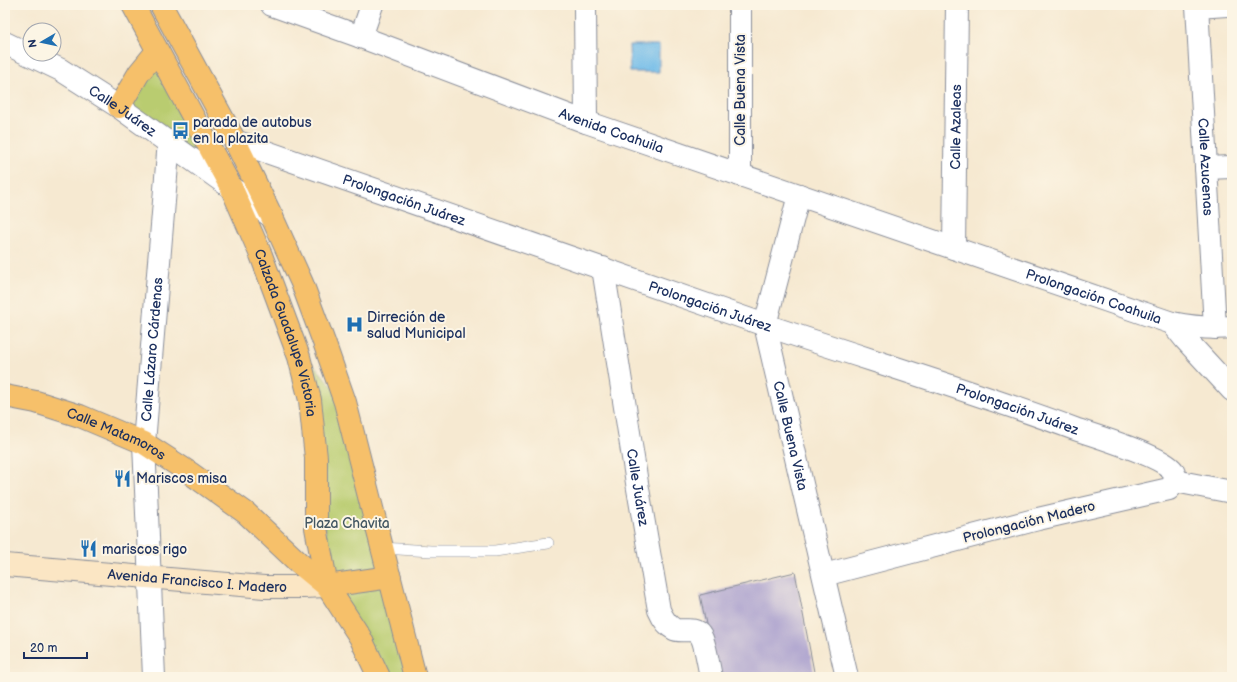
<svg xmlns="http://www.w3.org/2000/svg" width="1237" height="682" viewBox="0 0 1237 682" font-family="'Balsamiq Sans',sans-serif">
<rect width="100%" height="100%" fill="#fcf5e5"/>
<filter id="ink" filterUnits="userSpaceOnUse"><feTurbulence type="fractalNoise" baseFrequency=".025" numOctaves="2"/><feDisplacementMap in="SourceGraphic" scale="8" xChannelSelector="R" yChannelSelector="G"/><feConvolveMatrix kernelMatrix="1 2 1 2 8 2 1 2 1" color-interpolation-filters="sRGB"/></filter>
<filter id="wash" filterUnits="userSpaceOnUse"><feTurbulence type="fractalNoise" baseFrequency=".012" numOctaves="4" result="noise"/><feDisplacementMap in="SourceGraphic" scale="16" xChannelSelector="R" yChannelSelector="G"/><feGaussianBlur stdDeviation="0.9" result="paint"/><feColorMatrix in="noise" values="0 0 0 0 0 0 0 0 0 0 0 0 0 0 0 0 0 1.4 0 .05"/><feComposite in="paint" operator="in"/></filter>
<g filter="url(#wash)">
<rect width="100%" height="100%" fill="#f6e9d1"/>
<path fill="#b9cc6f" stroke="#6a7e66" d="M161,52L226,181L122,105Z
M310,361L334,388L411,677H381L330,582Z"/>
<path fill="#70bbe9" stroke="#4675a4" d="M629,45H659V72H630Z"/>
<g id="blocks">
<path fill="#aea4cf" d="M795,572L815,677H717L700,595Z"/>
</g>
</g>
<g filter="url(#ink)">
<use href="#blocks" fill-opacity="0" stroke="#888c98" stroke-width="1"/>
<g fill="none" stroke-linecap="round" stroke-linejoin="round">
<defs>
<path id="lane" d="M382,548L431,551H495L548,543"/>
<g id="street">
<path id="s1" d="M272,5L361,37L586,122L1172,323L1185,339L1232,390"/>
<path d="M585,5L586,122"/>
<path id="s2" d="M1197,5L1215,328"/>
<path d="M1197,7L1227,5"/>
<path d="M361,37L372,5"/>
<path id="s3" d="M5,43L61,70L119,107L272,217"/>
<path id="s4" d="M235,141C412,202 588,265 765,325C869,360 973,391 1075,429C1095,436 1163,456 1173,471C1177,478 1174,484 1169,489L1038,519L824,575"/>
<path d="M1206,168L1232,167"/>
<path d="M740,175V5"/>
<path id="s5" d="M799,195L765,325L847,677"/>
<path id="s6" d="M954,248L957,5"/>
<path id="s7" d="M603,268L637,483L659,610C662,617 666,625 674,629C681,633 694,626 700,635C705,641 709,668 711,677"/>
<path d="M1172,323C1192,327 1211,329 1232,327"/>
<path d="M1175,481L1232,492"/>
<path id="s8" d="M154,677L144,443L169,141"/>
</g>
<g id="secondary">
<path id="s9" d="M5,565L264,587H303L327,586"/>
</g>
<g id="primary">
<path id="s10" d="M133,5L232,189L261,255L299,357L310,400L316,458V528L327,586L360,637L379,677"/>
<path d="M161,5L235,141L272,217L302,283L325,345L345,402L415,677"/>
<path d="M119,107L139,73L157,51"/>
<path id="s11" d="M5,396L36,402L80,416L144,443L190,473L246,513L299,563L327,586"/>
<path d="M327,586L390,577"/>
</g>
</defs>
<use href="#lane" stroke="#888c98" stroke-width="12"/>
<use href="#street" stroke="#888c98" stroke-width="24"/>
<use href="#secondary" stroke="#888c98" stroke-width="24"/>
<use href="#primary" stroke="#888c98" stroke-width="24"/>
<use href="#lane" stroke="#fff" stroke-width="11"/>
<use href="#street" stroke="#fff" stroke-width="22"/>
<use href="#secondary" stroke="#fbe6c4" stroke-width="22"/>
<use href="#primary" stroke="#f6c06b" stroke-width="22"/>
</g>
</g>
<defs>
<symbol id="bus-bare" viewBox="-9 -9 18 18"><path d="M-5-6H5V4H4V6H2V4H-2V6H-4V4H-5ZM-3.5-4V0h7V-4ZM-3.5 1.2v1.5H-2V1.2ZM2 1.2v1.5H3.5V1.2Z" fill="#1f6fb2" stroke="#fcf5e5" stroke-width="2.5" paint-order="stroke"/></symbol>
<symbol id="hospital-bare" viewBox="-9 -9 18 18"><path d="M-5-5h3v3.5h4V-5h3V5h-3V1.5h-4V5h-3Z" fill="#1f6fb2" stroke="#fcf5e5" stroke-width="2.5" paint-order="stroke"/></symbol>
<symbol id="restaurant-bare" viewBox="-9 -9 18 18"><path d="M-5-6h1v4h1v-4h1v4h1v-4h1v5L-1.5 .5V6h-2V.5L-5-1ZM5-6V6H3V1.5H1.5Q1.5-4 5-6Z" fill="#1f6fb2" stroke="#fcf5e5" stroke-width="2.5" paint-order="stroke"/></symbol>
</defs>
<g fill-rule="evenodd">
<use href="#bus-bare" x="168" y="118" width="25" height="25"/>
<use href="#hospital-bare" x="342" y="312" width="25" height="25"/>
<use href="#restaurant-bare" x="110" y="466" width="25" height="25"/>
<use href="#restaurant-bare" x="76" y="536" width="25" height="25"/>
</g>
<g text-anchor="middle" dominant-baseline="central" stroke-width="4" stroke-linejoin="round" paint-order="stroke">
<g font-size="14" fill="#1b2f5e" stroke="#fcf5e5">
<text transform="translate(740 90) rotate(-90)">Calle Buena Vista</text>
<text stroke="none"><textPath href="#s3" startOffset="136">Calle Juárez</textPath></text>
<text stroke="none"><textPath href="#s6" startOffset="121">Calle Azaleas</textPath></text>
<text stroke="none"><textPath href="#s1" startOffset="362">Avenida Coahuila</textPath></text>
<text stroke="none"><textPath href="#s2" startOffset="162">Calle Azucenas</textPath></text>
<text stroke="none"><textPath href="#s4" startOffset="179">Prolongación Juárez</textPath></text>
<text stroke="none"><textPath href="#s1" startOffset="872">Prolongación Coahuila</textPath></text>
<text stroke="none"><textPath href="#s4" startOffset="503">Prolongación Juárez</textPath></text>
<text stroke="none"><textPath href="#s10" startOffset="363">Calzada Guadalupe Victoria</textPath></text>
<text stroke="none"><textPath href="#s8" startOffset="328">Calle Lázaro Cárdenas</textPath></text>
<text stroke="none"><textPath href="#s4" startOffset="827">Prolongación Juárez</textPath></text>
<text stroke="none"><textPath href="#s11" startOffset="118">Calle Matamoros</textPath></text>
<text stroke="none"><textPath href="#s5" startOffset="248">Calle Buena Vista</textPath></text>
<text stroke="none"><textPath href="#s7" startOffset="222">Calle Juárez</textPath></text>
<text transform="translate(1029 522) rotate(-14)">Prolongación Madero</text>
<text stroke="none"><textPath href="#s9" startOffset="193">Avenida Francisco I. Madero</textPath></text>
</g>
<g font-size="14" fill="#1b2f5e" stroke="#fcf5e5" text-anchor="start">
<text x="193" y="122">parada de autobus<tspan x="193" dy="16">en la plazita</tspan></text>
<text x="367" y="317">Dirreción de<tspan x="367" dy="16">salud Municipal</tspan></text>
<text x="136" y="478">Mariscos misa</text>
<text x="102" y="549">mariscos rigo</text>
</g>
<g font-size="14" fill="#425662" stroke="#fcf5e5">
<text x="347" y="523">Plaza Chavita</text>
</g>
</g>
<rect width="1237" height="682" fill="none" stroke="#fcf5e5" stroke-width="20"/>
<g transform="translate(42 42) rotate(261)"><circle r="19" fill="#fcf5e5" stroke="#a2a6af"/>
<path d="M0-3L7 15L0 10L-7 15Z" fill="#1f6fb2"/>
<text y="-6" font-size="11" font-weight="bold" text-anchor="middle" fill="#1b2f5e">N</text>
</g>
<path d="M24 652v6h63v-6" fill="none" stroke="#1b2f5e" stroke-width="2"/>
<text x="30" y="652" font-size="12" fill="#1b2f5e" stroke="#fcf5e5" stroke-width="3" paint-order="stroke">20 m</text>
</svg>
